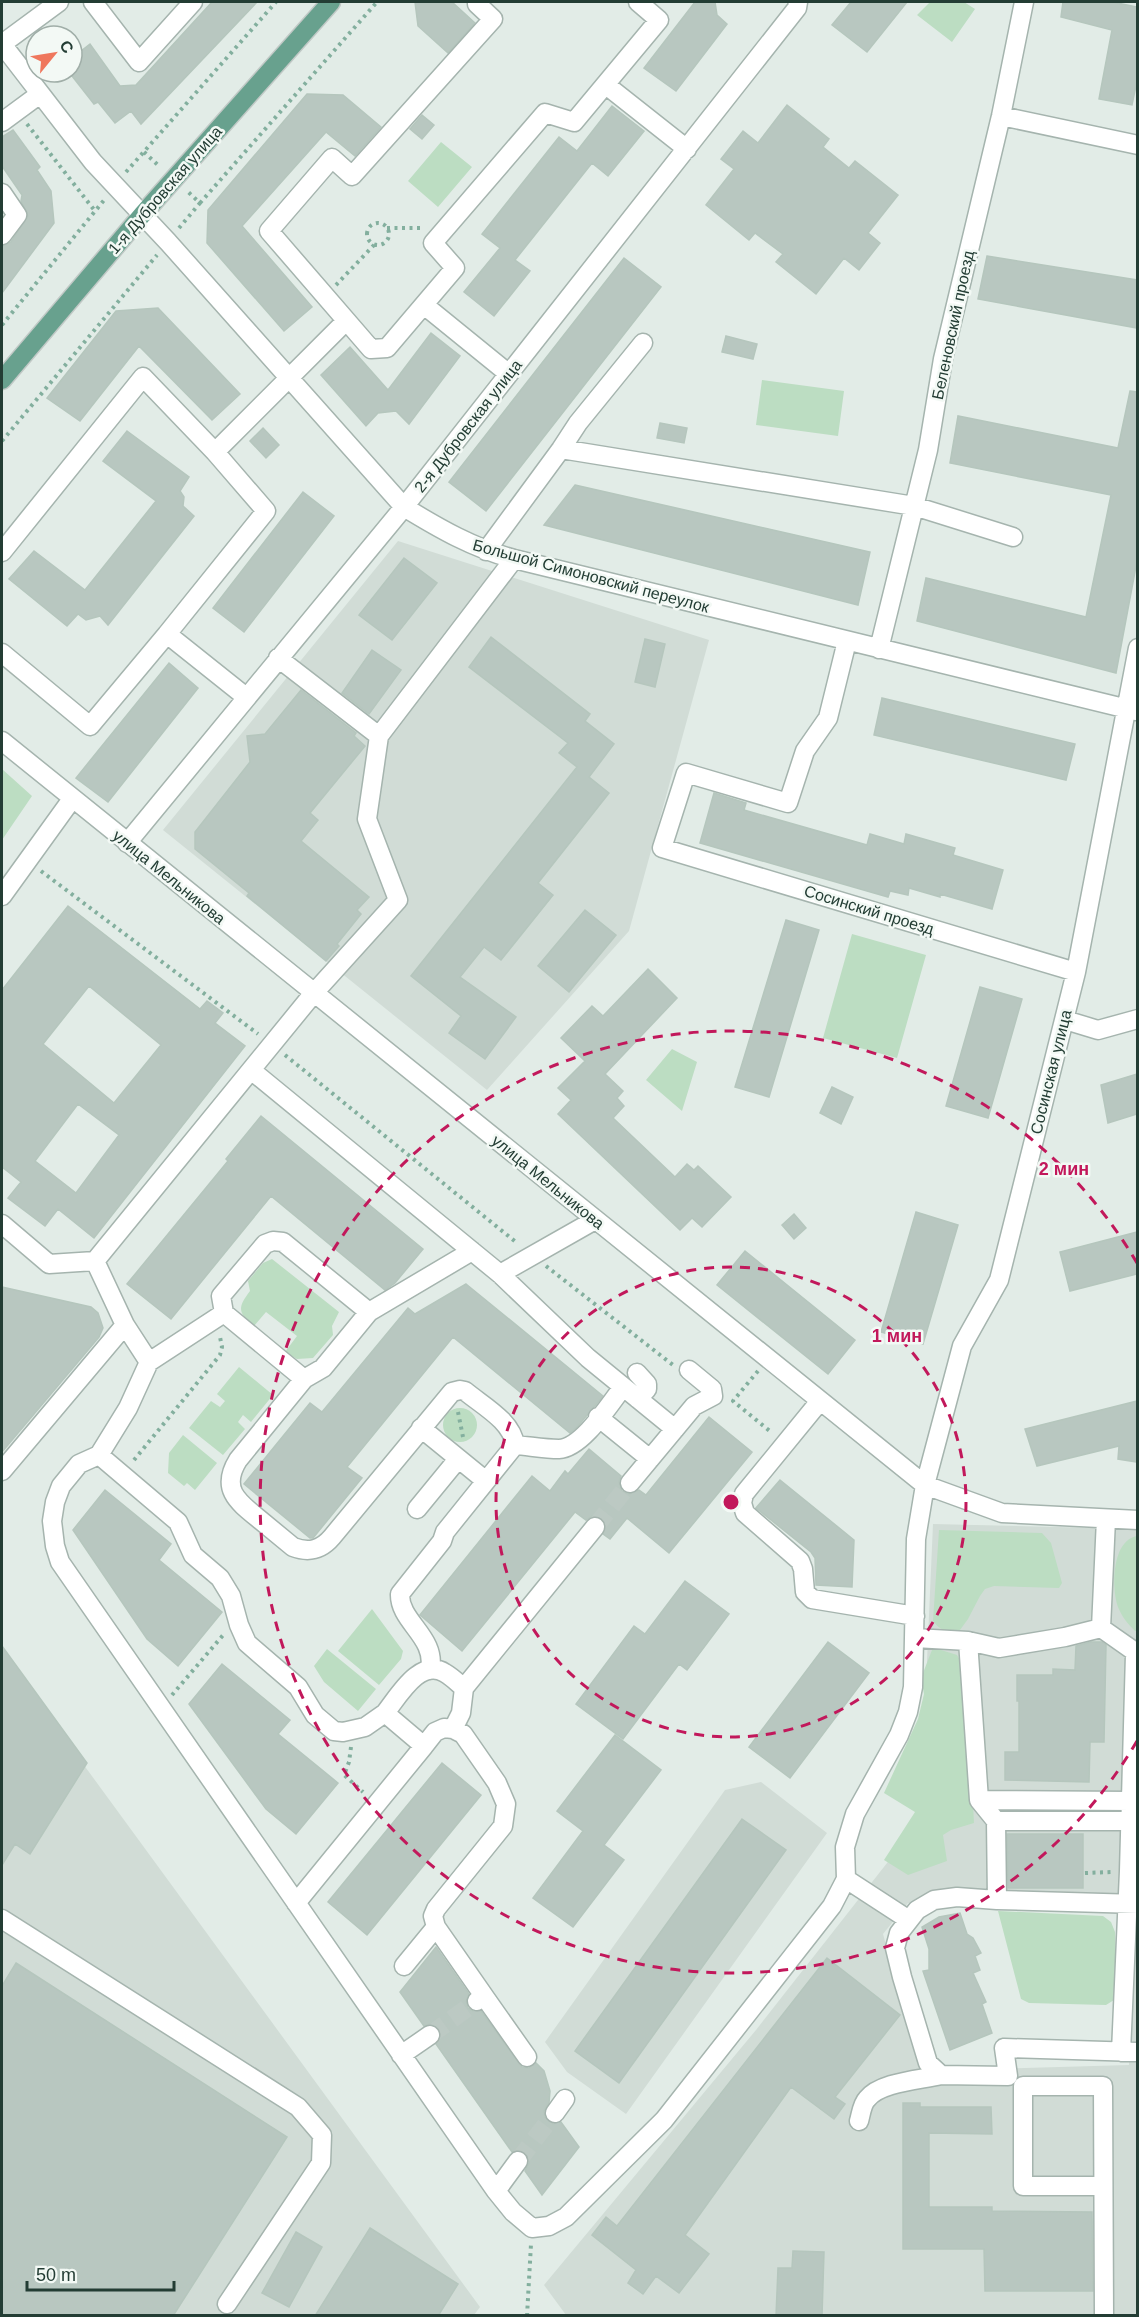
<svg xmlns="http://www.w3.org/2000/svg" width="1139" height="2317" viewBox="0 0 1139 2317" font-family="Helvetica,sans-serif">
<rect width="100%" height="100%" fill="#e2ece7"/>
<path fill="#d1dcd6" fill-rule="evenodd" d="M398,541L709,640L629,931L487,1090L163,830Z
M933,1524L1137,1529V2315H566L544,2285L756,2030L920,1821ZM908,1903L1133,1913L1129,2065L921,2071L883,1934Z
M2,1653L480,2307L474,2315H2Z
M761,1782L827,1833L626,2114L567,2072L545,2042L725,1790Z"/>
<path fill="#bcddc2" d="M930,2H964L975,9L952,42L917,15Z
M441,142L472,167L438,207L408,181Z
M762,380L844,391L838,436L756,425Z
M2,769L32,796L2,840Z
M852,934L926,955L897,1058L823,1038Z
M672,1049L697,1062L682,1111L646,1080Z
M272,1259L339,1312L332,1326L333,1335L313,1358L297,1359L285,1352L297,1336L266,1312L254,1326C238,1313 237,1308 250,1291L248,1281L263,1263Z
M239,1367L273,1395L251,1422L243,1415L238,1422L245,1429L223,1455L189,1428L211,1401L220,1407L225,1401L217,1394Z
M443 1425a17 17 0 1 1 34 0a17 17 0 1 1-34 0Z
M183,1435L217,1463L195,1490L187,1483L184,1486L168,1473L169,1453Z
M939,1530L1042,1533L1051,1543L1062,1583L1059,1588L994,1586L985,1589L980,1596L968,1619L960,1630C947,1633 941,1631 933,1621Z
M1137,1536L1138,1631H1135C1128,1624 1122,1617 1118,1607C1111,1588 1112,1540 1137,1536Z
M372,1609L403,1651L401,1659L379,1685L338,1651Z
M327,1649L376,1689L358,1711L324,1682L314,1666Z
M932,1650H941L957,1655L966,1671L974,1823L951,1830L943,1835L947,1861L908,1875L884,1860L915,1812L884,1793L918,1719L924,1694L921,1678Z
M998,1911L1103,1916L1111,1922L1115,1932L1117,1993L1114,2000L1106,2005L1029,2003L1021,1999Z"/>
<path fill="#b8c7c0" stroke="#b5c6bd" stroke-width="1.5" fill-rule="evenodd" d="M212,2H257L141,124L131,111L115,123L98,102L94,104L72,76V58L90,44L120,86L136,85Z
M415,2H452L475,23L448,53L418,26Z
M695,2H715L717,15L727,24L676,91L644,68Z
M851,2H907L867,52L832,25Z
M1063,2H1113L1137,7V81L1132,105L1099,99L1112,30L1061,17Z
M307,94L343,95L381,127L355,156L326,132L242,226L312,307L284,331L207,243L208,210Z
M787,105L829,139L823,147L849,168L855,161L898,195L868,233L880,243L859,270L844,258L816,294L776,262L783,254L755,233L749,240L706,205L734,169L721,159L743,131L758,143Z
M612,106L644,131L608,176L592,163L515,260L530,271L494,316L464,292L500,248L482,234L559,137L577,151Z
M422,115L434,125L422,139L410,129Z
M13,130L40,167L37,170L51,191L54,223L2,293V246L11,242L28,216L21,201L22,195L2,166V137Z
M987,256L1137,280V328L978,299Z
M624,258L661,287L486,511L449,482Z
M158,308L240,394L212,420L139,346L80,421L47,398L116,311Z
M431,333L460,356L409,424L396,411L378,413L366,426L321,375L350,347L388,390Z
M726,336L757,344L753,359L722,352Z
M1130,391L1137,392V561L1116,673L917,621L926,578L1086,617L1111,495L950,463L958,416L1118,448Z
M660,423L687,428L684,443L657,438Z
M263,428L279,445L266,458L250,441Z
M127,431L189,477L180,491L184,497L183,506L194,516L108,625L100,616L86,620L78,614L67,626L9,579L34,551L85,590L156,501L103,461Z
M575,485L870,552L858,605L544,525Z
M303,492L334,516L244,632L213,608Z
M404,558L437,583L392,640L359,615Z
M491,637L590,714L585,721L614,744L589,777L609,793L538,883L553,895L501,960L484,947L460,977L516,1017L485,1059L449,1033L461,1016L411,976L577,767L559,753L568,743L469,667Z
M645,639L665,644L655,687L635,682Z
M372,650L401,670L369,714L342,693Z
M169,663L198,688L108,802L76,778Z
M301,690L356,733L354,736L365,746L310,813L318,820L301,841L369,897L357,910L361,914L337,944L339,946L326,961L247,896L249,893L195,849V832L250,762L247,736L265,734Z
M882,698L1075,744L1066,780L874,735Z
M714,793L746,803L744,810L867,845L870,834L904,844L906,834L955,848L953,855L1003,870L992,909L940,894V897L909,888L908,895L890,891L888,897L700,843Z
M68,906L200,1009L207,1001L223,1013L215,1023L245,1046L94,1238L58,1209L45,1226L8,1198L21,1182L2,1167V990ZM89,986L161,1045L114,1103L43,1044ZM78,1104L119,1135L76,1193L35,1161Z
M585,910L616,935L569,992L538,966Z
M786,920L819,930L769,1097L735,1087Z
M648,969L677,998L605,1074L623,1091L617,1098L624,1106L613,1118L675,1177L687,1164L694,1170L698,1166L731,1197L702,1227L692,1218L680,1230L558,1114L571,1100L558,1088L585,1061L561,1038L592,1006L603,1016Z
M980,987L1022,999L988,1118L946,1106Z
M1137,1074V1114L1108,1123L1101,1085Z
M832,1087L853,1097L841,1124L820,1113Z
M261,1116L423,1249L395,1283L385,1290L271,1196L171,1319L127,1284L228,1161L226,1159Z
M916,1212L958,1225L923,1344L881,1332Z
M794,1214L806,1228L794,1239L782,1225Z
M1137,1232V1274L1070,1291L1060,1252Z
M745,1251L855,1340L828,1374L717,1285Z
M466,1284L603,1396L578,1426L570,1433L453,1337L347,1467L362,1478L313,1538H310L244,1484L310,1403L322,1412L408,1308L415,1314Z
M2,1287L91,1307L98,1313L103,1328L99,1337L2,1452Z
M1137,1401V1462L1118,1459L1119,1446L1037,1466L1025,1429Z
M709,1417L752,1452L669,1553L627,1518L610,1539L603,1534L606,1524L602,1518L592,1516L586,1520L575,1512L462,1651L420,1615L532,1476L550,1491L565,1471L568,1474L589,1449L621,1476L619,1482L622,1491L629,1494L639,1490L646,1495Z
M780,1480L854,1540L852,1587L816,1585L815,1558L811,1552L756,1508Z
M105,1490L171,1544L159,1560L222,1612L178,1666L147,1639L73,1530Z
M685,1581L729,1614L687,1670L679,1664L623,1739L576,1704L634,1626L645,1634Z
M828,1642L869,1673L790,1778L749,1747Z
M1091,1642H1102L1106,1645L1104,1742H1090L1089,1782L1005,1780V1752H1019V1701H1017V1675H1053V1669L1075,1670L1076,1646Z
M2,1646L87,1763L30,1854L15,1844L2,1865Z
M222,1664L290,1720L278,1734L338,1783L296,1834L266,1809L189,1704Z
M615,1735L661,1770L604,1845L624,1860L573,1927L533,1898L583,1831L557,1811Z
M442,1763L481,1795L367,1935L328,1902Z
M742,1819L786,1850L619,2083L575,2051Z
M1007,1834H1083V1888H1008Z
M960,1913L967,1934L973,1938L981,1953L975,1956L980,1970L973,1973L986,2002L982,2004L992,2033L950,2050L923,1971L929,1970V1949L922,1927L939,1917Z
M436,1947L469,1994L466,2001L468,2008L473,2011H481L522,2067L529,2068L536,2063L544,2071L550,2091L549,2103L544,2111L545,2117L553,2124L561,2122L579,2147L542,2195L525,2171L529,2163L528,2156L520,2150L512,2152L436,2044L441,2035L439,2028L430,2024L424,2026L400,1992Z
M827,1958L900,2015L835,2097L845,2104L834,2119L791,2087L685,2235L709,2254L679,2293L656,2276L643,2294L628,2283L636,2270L592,2235L606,2217L617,2226Z
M16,1963L287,2137L173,2316H2V1986Z
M903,2103H920V2107H991L992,2134L929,2133V2207H992V2211L1092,2212L1093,2291H985L984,2249H903Z
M370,2228L458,2284L438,2316H315Z
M296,2232L322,2247L289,2307L262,2293Z
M793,2251L824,2252L822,2316H776L778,2268H792Z"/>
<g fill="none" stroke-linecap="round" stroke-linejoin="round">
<path stroke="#bcc9c3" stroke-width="18" stroke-dasharray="18 9" stroke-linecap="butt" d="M595,1527L630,1483
M430,2035L477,2001
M518,2161L555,2113"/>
<defs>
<path id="minor" d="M93,2L139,62L193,2
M480,2L477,4L493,19L352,176L332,158L269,231L371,349L387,348L455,268L433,243L545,113L574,122L659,20L638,2
M2,44L93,162L168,242L404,507C440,529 473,548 514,559L1136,711
M2,44L59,2
M606,85L687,149
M1001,116L1138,145
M2,122L40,94
M2,193L17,215L2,235
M424,305L509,374
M561,449L914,506L1013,537
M486,551L561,449L578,423L643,343
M2,552L143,377L215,452L346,321
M167,634L266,511L215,452
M847,641L828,718L805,751L788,803L686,773L662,848L1076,972
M879,649L928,450L943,359L1001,116L1024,2
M2,653L90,726L167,634L246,697
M278,658L379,736
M2,741L925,1485L1002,1513L1138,1520
M127,843L404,507L797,8L798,2
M2,896L72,799
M1065,1020L1098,1030L1138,1019
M251,1070L500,1274L588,1358L675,1429
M2,1224L49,1264L95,1261
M500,1274L595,1220
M369,1312L323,1368L304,1379L238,1460C220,1489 238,1502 259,1519C271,1529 282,1538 293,1547C309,1553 321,1550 332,1537L452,1392L460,1390L465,1391C483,1406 512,1421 515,1445L445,1532L442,1541L400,1594C399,1622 437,1637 430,1670
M224,1313L221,1296L265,1244L273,1241L283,1242L369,1312L472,1251
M149,1362L125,1325L95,1261L313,994L398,900L367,819L379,736L514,559
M637,1373L647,1384V1389L638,1399
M304,1379L224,1313L149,1362L128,1408L99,1455L79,1464L61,1486L55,1502L52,1521L55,1546L60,1562L496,2191L513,2212L532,2228L549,2226L566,2217L664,2120L832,1906L846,1879L845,1847L855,1814L899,1735L908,1712L913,1687L916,1539L925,1485L962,1346L999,1280L1076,972L1138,648
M820,1401L744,1494L742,1503L745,1513L800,1561L803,1569L805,1592L812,1599L915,1616
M598,1417L650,1459
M421,1428L486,1481
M515,1445C529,1446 544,1449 559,1449C582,1448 609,1405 623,1387
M99,1455L178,1522L193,1555L220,1578L231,1596L239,1625L247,1643L298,1687L315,1715L334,1731L343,1732L365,1727L385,1713L424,1746L296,1903
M2,1471L125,1325
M630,1483L694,1406L713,1396L712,1389L689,1370
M417,1509L458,1459
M1101,1628L1106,1519
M915,1638L968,1641L999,1648L1065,1637L1101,1628L1138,1654
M968,1641L979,1800L996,1821L997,1900L1138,1904
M385,1713C398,1697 420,1657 445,1673C452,1677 458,1683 464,1688
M453,1729L461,1713L464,1688L595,1527
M424,1746L435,1732L444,1728L453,1729L463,1734L497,1783L506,1804L503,1826L436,1909L433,1916L436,1927L484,1996
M979,1800L1131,1801
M996,1821H1131
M846,1879L909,1920
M997,1900L957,1897L934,1900L917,1910L899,1933L895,1948L902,1977L928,2063L941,2075L1008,2076L1004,2048L1138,2052
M2,1919L298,2107L322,2135L321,2163L227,2304
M404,1966L436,1927
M477,2001L484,1996L527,2057
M1121,2052L1129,1871L1135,1654
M401,2055L430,2035
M555,2113L565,2099
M859,2121C861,2114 862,2104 867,2099C880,2082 920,2080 941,2075
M1103,2186H1023V2086H1103L1104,2316
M496,2191L518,2161"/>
<path id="major" d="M2,380L142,215L331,2"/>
</defs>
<use href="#minor" stroke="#a5b4ae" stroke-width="21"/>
<use href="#major" stroke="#c1c9c6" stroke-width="21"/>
<path stroke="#83af9e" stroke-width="4" stroke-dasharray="3 4.5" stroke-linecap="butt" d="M27,124L95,211
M144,152L160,167
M126,172L276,2
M200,203L377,2
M367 234a11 11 0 1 1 22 0a11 11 0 1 1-22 0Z
M179,228L200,203L186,190
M387,228H422
M336,285L375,244
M2,325L105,199
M2,441L157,255
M41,871L258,1034
M285,1055L517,1243
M546,1266L673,1365
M758,1371L733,1401L771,1432
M458,1412L463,1437
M134,1460L220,1355L222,1347L220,1337
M172,1695L224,1634
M351,1747L349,1762L344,1775L363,1792
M1085,1873L1111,1872
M527,2316L531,2244"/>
<use href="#minor" stroke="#fff" stroke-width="18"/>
<use href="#major" stroke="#68a18e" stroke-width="18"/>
</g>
<g fill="none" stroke="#c2185b" stroke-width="3" stroke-dasharray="10 8">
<circle cx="731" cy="1502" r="235"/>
<path d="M1137 1741A471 471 0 1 1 1137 1263"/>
</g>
<g text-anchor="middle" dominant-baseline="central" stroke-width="5" stroke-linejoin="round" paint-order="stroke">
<g font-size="16" fill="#233d34" stroke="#f3f9f5">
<text transform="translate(165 190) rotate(-49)">1-я Дубровская улица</text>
<text transform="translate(953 325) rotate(-78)">Беленовский проезд</text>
<text transform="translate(468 426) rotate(-52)">2-я Дубровская улица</text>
<text transform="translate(591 576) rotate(15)">Большой Симоновский переулок</text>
<text transform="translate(169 877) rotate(39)">улица Мельникова</text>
<text transform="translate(869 910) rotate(17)">Сосинский проезд</text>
<text transform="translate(1051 1072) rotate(-76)">Сосинская улица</text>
<text transform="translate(548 1182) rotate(39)">улица Мельникова</text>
</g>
</g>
<circle cx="731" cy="1502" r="9" fill="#c2185b" stroke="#f3f9f5" stroke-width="3"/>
<g font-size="18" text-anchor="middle" font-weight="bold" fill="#c2185b" stroke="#f3f9f5" stroke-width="5" stroke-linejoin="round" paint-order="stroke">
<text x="1064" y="1175">2 мин</text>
<text x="897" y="1342">1 мин</text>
</g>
<rect width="1139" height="2317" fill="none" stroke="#233d34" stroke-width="6"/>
<g transform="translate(54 54) rotate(60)"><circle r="28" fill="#f3f9f5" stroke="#a0aea8" stroke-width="1.5"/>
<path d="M0-4.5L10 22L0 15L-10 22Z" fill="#ef775d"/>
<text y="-9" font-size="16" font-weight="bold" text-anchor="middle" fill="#233d34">С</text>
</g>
<path d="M27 2281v9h147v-9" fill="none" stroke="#233d34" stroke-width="3"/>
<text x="36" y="2281" font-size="18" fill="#233d34" stroke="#f3f9f5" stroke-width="4.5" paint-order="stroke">50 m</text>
</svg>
